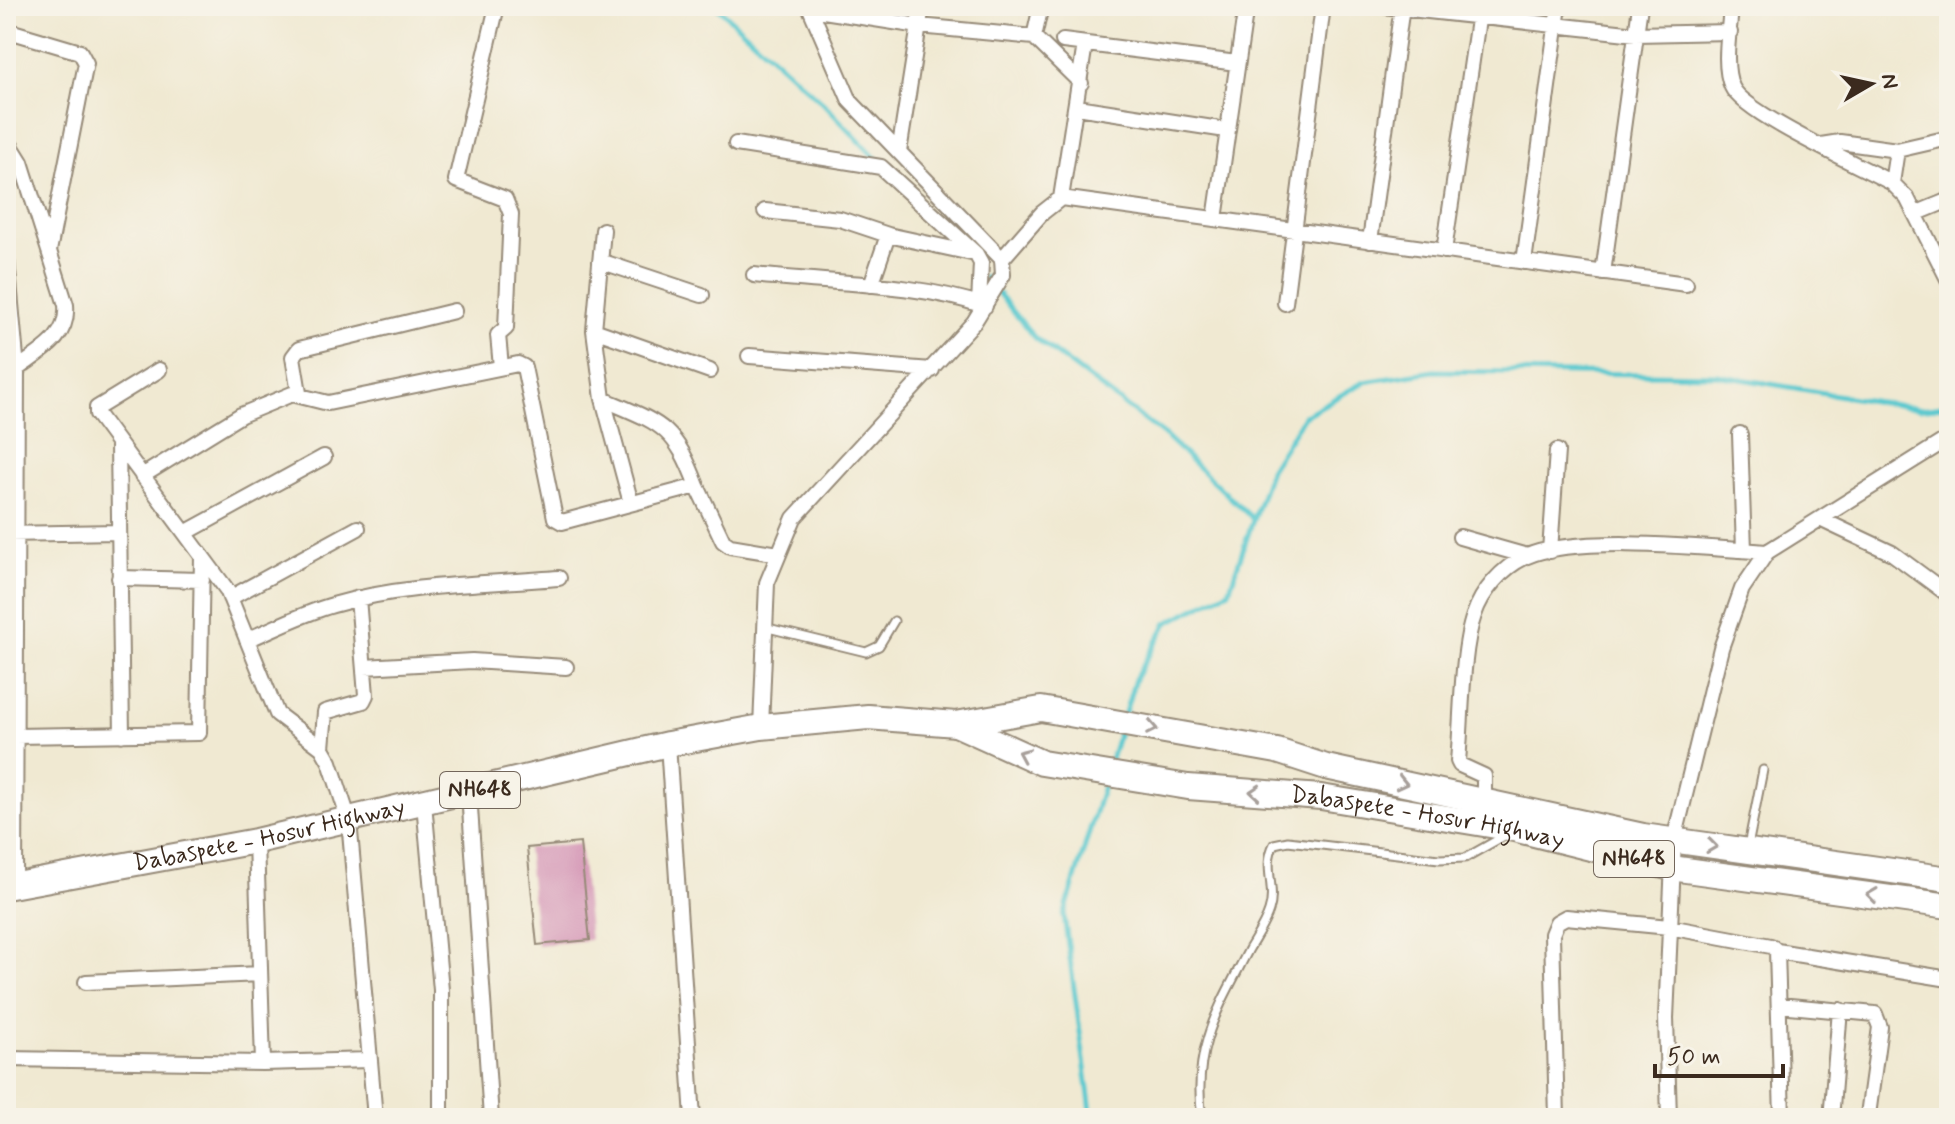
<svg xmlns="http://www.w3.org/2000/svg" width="1955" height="1124" viewBox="0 0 1955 1124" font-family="Mynerve,sans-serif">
<rect width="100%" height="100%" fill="#f7f3e8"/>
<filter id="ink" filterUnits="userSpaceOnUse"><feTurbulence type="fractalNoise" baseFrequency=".0125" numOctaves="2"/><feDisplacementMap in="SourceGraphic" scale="16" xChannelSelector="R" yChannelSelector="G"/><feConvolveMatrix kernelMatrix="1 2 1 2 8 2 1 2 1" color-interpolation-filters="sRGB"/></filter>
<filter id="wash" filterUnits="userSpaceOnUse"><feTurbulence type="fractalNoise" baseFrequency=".006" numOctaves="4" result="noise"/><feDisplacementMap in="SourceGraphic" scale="32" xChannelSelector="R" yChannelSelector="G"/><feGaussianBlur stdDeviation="1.8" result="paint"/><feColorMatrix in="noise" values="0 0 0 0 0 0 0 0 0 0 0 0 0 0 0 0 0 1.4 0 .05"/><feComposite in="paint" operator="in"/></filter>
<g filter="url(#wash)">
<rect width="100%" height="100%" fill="#f0e9d2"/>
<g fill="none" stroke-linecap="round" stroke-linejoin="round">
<path stroke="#5cc9cf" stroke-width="5" d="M716,6L825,105L881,164
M985,277L1034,337L1163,434L1253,519
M1124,716L1135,679L1167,623L1229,591L1270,470L1304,416L1364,382L1434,371L1717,375L1920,409L1949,405
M1109,766L1120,729
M1092,1118L1064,916L1105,779"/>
</g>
<g id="blocks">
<path fill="#d18db1" d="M580,843L590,940L537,945L527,848Z"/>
</g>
</g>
<g filter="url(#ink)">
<use href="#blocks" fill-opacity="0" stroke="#968a78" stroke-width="2"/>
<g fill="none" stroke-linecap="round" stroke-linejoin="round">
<defs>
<path id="lane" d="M764,627L866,652L879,646L894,621
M1748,846L1763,770
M1202,1118C1192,1048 1218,1009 1249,949C1256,937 1265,924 1269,911C1277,888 1262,867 1274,844L1288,841L1439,859L1465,858L1506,835"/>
<path id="street" d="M497,6L456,180L505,199L511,214L506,328L498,335L501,367
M1041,6L1034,37L1081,83
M1383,6L1636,34L1730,32
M1731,6C1730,29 1722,65 1732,87C1743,113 1861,166 1892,183L1907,198L1949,281
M811,9L919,26L1034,37
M6,30L80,52L86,63L49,251
M1063,41L1237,63
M1077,107L1226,130
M6,138L21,162L66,305C69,338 41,351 17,369
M736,144L881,167L976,254L981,263L979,304
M1821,145L1840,142L1897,150L1949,138
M899,152L922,6
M1892,183L1897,150
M1061,198L1085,44
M765,211L840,219L888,235L976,254
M1915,214L1949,200
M1215,219L1246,6
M603,230L594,330L603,399L631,503
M1370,241L1402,6
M6,249L17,369
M1444,251L1480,6
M1002,259L1042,213L1061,198L1686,284
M600,261L702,295
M1524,262L1559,6
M1603,273L1640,6
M754,275C832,284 910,281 985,306
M871,285L888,235
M1285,303L1323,6
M594,330L710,371
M749,356L932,370
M6,369H17L15,885
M159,370L97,408V414L227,590L277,714L322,748L330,762L349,820L375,1118
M299,393L293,357L299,349L454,311
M603,399C661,424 674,425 697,486
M1740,434L1744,550
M118,444L122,735
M142,476L241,415L292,394L328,403L518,364L524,367L555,518L562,522L697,486L723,541L730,546L779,554
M1820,519L1892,553L1949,595
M187,532L324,457
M6,534L117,532
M1460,537L1527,556
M1550,551L1557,451
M119,578L202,580
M230,598L358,528
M247,640C275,628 304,613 333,605C405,584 484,584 559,578
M364,667L472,661L566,667
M761,727L767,583L794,518L974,322L1003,275L1002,259L850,101L809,6
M15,736L199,733L202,556
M668,744L693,1118
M322,748L325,712L363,701L366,695L358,598
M469,793L491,1118
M1484,801V776L1460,765L1458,761C1462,721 1461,651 1474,615C1482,591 1502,568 1525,557C1575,534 1709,548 1767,552
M424,803L441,990V1118
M1777,951L1949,979
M86,982L260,974
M1779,1005L1875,1014L1880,1027L1868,1115
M6,1059L263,1063L256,841
M263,1063L370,1060
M1832,1107L1840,1010
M1557,1118L1552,934L1557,922L1566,917L1669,927L1771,946L1777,951L1782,1118
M1669,1118L1666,1018L1674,840L1721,648L1742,589L1767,552L1949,438"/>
<g id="highway">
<path id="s1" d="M956,724L1042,763L1188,787L1321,797L1514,829L1671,868L1949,906"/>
<path id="s2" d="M6,887L256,841L668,744L761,727L868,717L956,724L1041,709L1277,751L1326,767L1643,836L1949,879"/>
</g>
</defs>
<use href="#lane" stroke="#968a78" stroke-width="11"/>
<use href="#street" stroke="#968a78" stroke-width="18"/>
<use href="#highway" stroke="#968a78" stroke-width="28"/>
<use href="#lane" stroke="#fff" stroke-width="7"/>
<use href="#street" stroke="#fff" stroke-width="14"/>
<use href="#highway" stroke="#fff" stroke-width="24"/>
</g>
<defs><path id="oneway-chevron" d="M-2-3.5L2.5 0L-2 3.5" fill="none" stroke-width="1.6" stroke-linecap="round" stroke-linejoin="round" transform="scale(2)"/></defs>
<g stroke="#a79f9a">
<use href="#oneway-chevron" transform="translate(1152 728) rotate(11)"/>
<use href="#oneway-chevron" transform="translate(1023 754) rotate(-156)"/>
<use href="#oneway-chevron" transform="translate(1402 783) rotate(13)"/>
<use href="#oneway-chevron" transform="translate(1255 792) rotate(-176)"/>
<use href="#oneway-chevron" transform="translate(1712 846) rotate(8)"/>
<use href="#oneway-chevron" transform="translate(1872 895) rotate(-172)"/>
</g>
</g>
<g text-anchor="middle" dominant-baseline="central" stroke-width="7" stroke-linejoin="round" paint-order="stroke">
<g fill="#f7f3e8" stroke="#73665b" stroke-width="2">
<rect x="440" y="772" width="80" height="36" rx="6"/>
<rect x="1594" y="841" width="80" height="36" rx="6"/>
</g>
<g font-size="22" font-weight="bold" fill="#3b2a1e">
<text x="480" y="790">NH648</text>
<text x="1634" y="859">NH648</text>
</g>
<g font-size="24" fill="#3b2a1e" stroke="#f7f3e8">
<text stroke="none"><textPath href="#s1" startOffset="484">Dabaspete - Hosur Highway</textPath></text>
<text stroke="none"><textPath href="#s2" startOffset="268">Dabaspete - Hosur Highway</textPath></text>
</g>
</g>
<rect width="1955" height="1124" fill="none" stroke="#f7f3e8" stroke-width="32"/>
<g transform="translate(1871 84) rotate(81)" stroke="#f7f3e8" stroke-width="6" paint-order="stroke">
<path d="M0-6L14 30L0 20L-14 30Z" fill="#3b2a1e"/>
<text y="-12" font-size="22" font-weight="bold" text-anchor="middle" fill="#3b2a1e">N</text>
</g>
<path d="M1655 1064v12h128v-12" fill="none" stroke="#3b2a1e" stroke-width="4"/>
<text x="1667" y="1064" font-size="24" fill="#3b2a1e" stroke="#f7f3e8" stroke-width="6" paint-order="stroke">50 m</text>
</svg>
